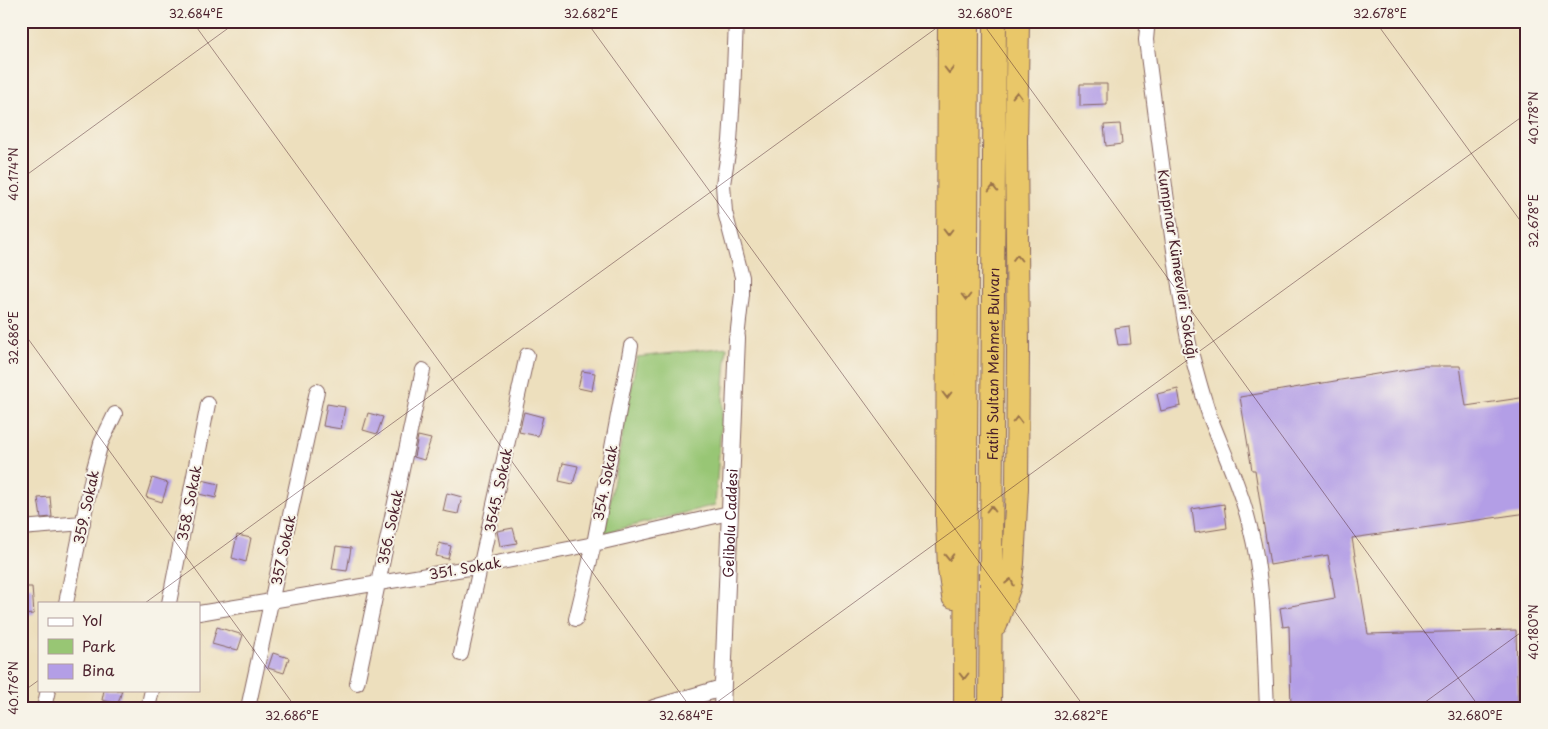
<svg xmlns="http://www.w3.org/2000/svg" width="1548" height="729" viewBox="0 0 1548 729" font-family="'Playpen Sans',sans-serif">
<rect width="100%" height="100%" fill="#f7f3e8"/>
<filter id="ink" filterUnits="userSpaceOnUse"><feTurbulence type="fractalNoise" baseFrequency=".02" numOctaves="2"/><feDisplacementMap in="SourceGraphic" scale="10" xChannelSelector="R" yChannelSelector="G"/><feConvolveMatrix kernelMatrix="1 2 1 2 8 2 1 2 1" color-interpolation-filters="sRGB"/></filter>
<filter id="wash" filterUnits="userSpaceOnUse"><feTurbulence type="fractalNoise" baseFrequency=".0096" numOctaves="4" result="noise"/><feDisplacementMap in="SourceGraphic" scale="20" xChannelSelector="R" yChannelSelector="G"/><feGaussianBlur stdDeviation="1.12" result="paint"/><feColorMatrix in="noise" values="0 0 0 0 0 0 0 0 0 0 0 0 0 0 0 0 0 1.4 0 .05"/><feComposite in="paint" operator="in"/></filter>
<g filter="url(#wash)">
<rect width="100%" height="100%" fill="#eddfbd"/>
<path fill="#98c674" stroke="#717250" d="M727,347L715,505L604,533L637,357Z"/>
<g id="blocks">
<path fill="#b39ee6" d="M1080,84H1107V105L1080,106Z
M1120,124L1122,144L1106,146L1104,125Z
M1129,326L1131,344L1118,345L1115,328Z
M1424,366H1460L1466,406L1527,397V513L1352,538L1368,634L1516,630L1518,708H1291L1289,626L1283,627L1280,608L1335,598L1328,555L1270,565L1255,470H1252L1240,397Z
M582,371L595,373L592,391L578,388Z
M1178,389L1181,406L1161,411L1157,394Z
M327,404L345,407L341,429L323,426Z
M524,412L543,417L538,436L519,432Z
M368,413L383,417L377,434L363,430Z
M418,436L431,439L424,460L414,457Z
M563,463L578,466L573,484L559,481Z
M152,478L168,483L162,502L146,497Z
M202,480L219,484L216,498L199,494Z
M447,493L462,497L458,514L443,511Z
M50,497L52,517L41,518L38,498Z
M1224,504L1227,528L1195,533L1192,509Z
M513,528L517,543L500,546L497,531Z
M237,535L251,538L246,562L232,558Z
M439,543L451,546L448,559L436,556Z
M336,546L351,548L347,571L332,569Z
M21,587H32L34,614L21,615Z
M217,627L243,635L238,650L230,648V649L212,644Z
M273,653L289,658L284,673L268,668Z
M104,690H122L118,704L102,700Z"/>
</g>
</g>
<g filter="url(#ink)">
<use href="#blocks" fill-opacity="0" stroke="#83625e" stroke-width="1"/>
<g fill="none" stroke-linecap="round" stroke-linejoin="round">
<defs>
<path id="minor" d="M736,21L733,95L730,141L723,184L725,212L742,277V294L737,338
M1150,21L1147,29L1146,40C1155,108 1163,176 1173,243C1178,278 1182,313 1190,348C1196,371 1202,394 1210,417C1224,453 1241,489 1250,527C1265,585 1264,648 1267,708
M21,528L83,523
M66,603L93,472L101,443L115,414
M169,603L208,404
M199,613L481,566L594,544L729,513
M576,619L594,544L631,346
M461,654L527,355
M357,683L423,370
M44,708L48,690
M148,708L152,690
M248,708L317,391"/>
<g id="tertiary">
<path d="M654,708L722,688"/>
<path id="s1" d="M722,708L737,338"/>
</g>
<g id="trunk">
<path d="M949,21L947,520L949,569L953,597"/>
<path d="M996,625L1010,585L1013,563L1017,488L1018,348L1016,141L1018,21"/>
<path d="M965,708L968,21"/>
<path id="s2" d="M990,708L995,21"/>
</g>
</defs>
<use href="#minor" stroke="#83625e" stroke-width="16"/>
<use href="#tertiary" stroke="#83625e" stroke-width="18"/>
<use href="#trunk" stroke="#83625e" stroke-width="24"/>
<use href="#minor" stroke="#fff" stroke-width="14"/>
<use href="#tertiary" stroke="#fff" stroke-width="16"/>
<use href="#trunk" stroke="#e9c769" stroke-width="22"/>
</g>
<defs><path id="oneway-chevron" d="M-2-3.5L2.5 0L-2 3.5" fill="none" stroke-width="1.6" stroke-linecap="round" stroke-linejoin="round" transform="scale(1.25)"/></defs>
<g stroke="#9a734a">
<use href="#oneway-chevron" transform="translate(949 70) rotate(90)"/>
<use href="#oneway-chevron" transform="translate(1017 95) rotate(-89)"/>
<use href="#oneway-chevron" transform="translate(993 189) rotate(-90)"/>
<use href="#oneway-chevron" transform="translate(948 232) rotate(90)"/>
<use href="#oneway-chevron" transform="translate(1017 258) rotate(-90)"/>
<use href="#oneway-chevron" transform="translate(966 297) rotate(90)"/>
<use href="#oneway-chevron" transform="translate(947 395) rotate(90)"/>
<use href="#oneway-chevron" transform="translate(1017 420) rotate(-90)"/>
<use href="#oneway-chevron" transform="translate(991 509) rotate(-90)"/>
<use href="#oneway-chevron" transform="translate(949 557) rotate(88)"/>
<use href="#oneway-chevron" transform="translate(1010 582) rotate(-78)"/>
<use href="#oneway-chevron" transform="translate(964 676) rotate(90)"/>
</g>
</g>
<path fill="none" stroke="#4a1f2b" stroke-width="1" stroke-opacity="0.45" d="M192,21L691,708M586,21L1085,708M981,21L1480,708M1375,21L1527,230M21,179L238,21M21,329L296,708M145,603L946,21M21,693L39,680M709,708L1527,113M1417,708L1527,628"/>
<g text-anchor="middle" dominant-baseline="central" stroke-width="4" stroke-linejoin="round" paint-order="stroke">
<g font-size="14" fill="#4a1f2b" stroke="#f7f3e8">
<text transform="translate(1178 264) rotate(81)">Kumpınar Kümeevleri Sokağı</text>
<text stroke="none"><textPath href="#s2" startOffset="344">Fatih Sultan Mehmet Bulvarı</textPath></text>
<text transform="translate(605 483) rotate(-79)">354. Sokak</text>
<text transform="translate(498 490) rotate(-78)">3545. Sokak</text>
<text transform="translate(189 503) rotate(-79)">358. Sokak</text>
<text transform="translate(86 507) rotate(-78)">359. Sokak</text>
<text stroke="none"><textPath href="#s1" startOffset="185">Gelibolu Caddesi</textPath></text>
<text transform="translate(390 527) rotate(-78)">356. Sokak</text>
<text transform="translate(283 550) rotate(-78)">357 Sokak</text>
<text transform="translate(465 568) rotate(-10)">351. Sokak</text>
</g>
</g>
<rect width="1548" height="729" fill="none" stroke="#f7f3e8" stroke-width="55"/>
<rect x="38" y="602" width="162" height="90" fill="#f7f3e8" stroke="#b29e9c"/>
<rect x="48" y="618" width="25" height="8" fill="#ffffff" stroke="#b29e9c"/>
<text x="82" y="626" font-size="15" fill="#4a1f2b">Yol</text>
<rect x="48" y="639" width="25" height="15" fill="#98c674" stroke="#b29e9c"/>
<text x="82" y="652" font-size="15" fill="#4a1f2b">Park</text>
<rect x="48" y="664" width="25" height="15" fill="#b39ee6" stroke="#b29e9c"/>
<text x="82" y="676" font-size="15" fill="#4a1f2b">Bina</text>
<rect x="28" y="28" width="1492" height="674" fill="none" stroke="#4a1f2b" stroke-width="2"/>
<g font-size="12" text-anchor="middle" fill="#4a1f2b">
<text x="196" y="18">32.684°E</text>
<text x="591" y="18">32.682°E</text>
<text x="985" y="18">32.680°E</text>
<text x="1380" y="18">32.678°E</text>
<text transform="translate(1534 118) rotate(-90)" y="4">40.178°N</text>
<text transform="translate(14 174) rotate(-90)" y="4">40.174°N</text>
<text transform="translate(1534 221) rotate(-90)" y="4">32.678°E</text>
<text transform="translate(14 338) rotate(-90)" y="4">32.686°E</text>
<text transform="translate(1534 632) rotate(-90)" y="4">40.180°N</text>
<text transform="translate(14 688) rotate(-90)" y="4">40.176°N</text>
<text x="292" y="720">32.686°E</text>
<text x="686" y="720">32.684°E</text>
<text x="1081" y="720">32.682°E</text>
<text x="1475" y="720">32.680°E</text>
</g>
</svg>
